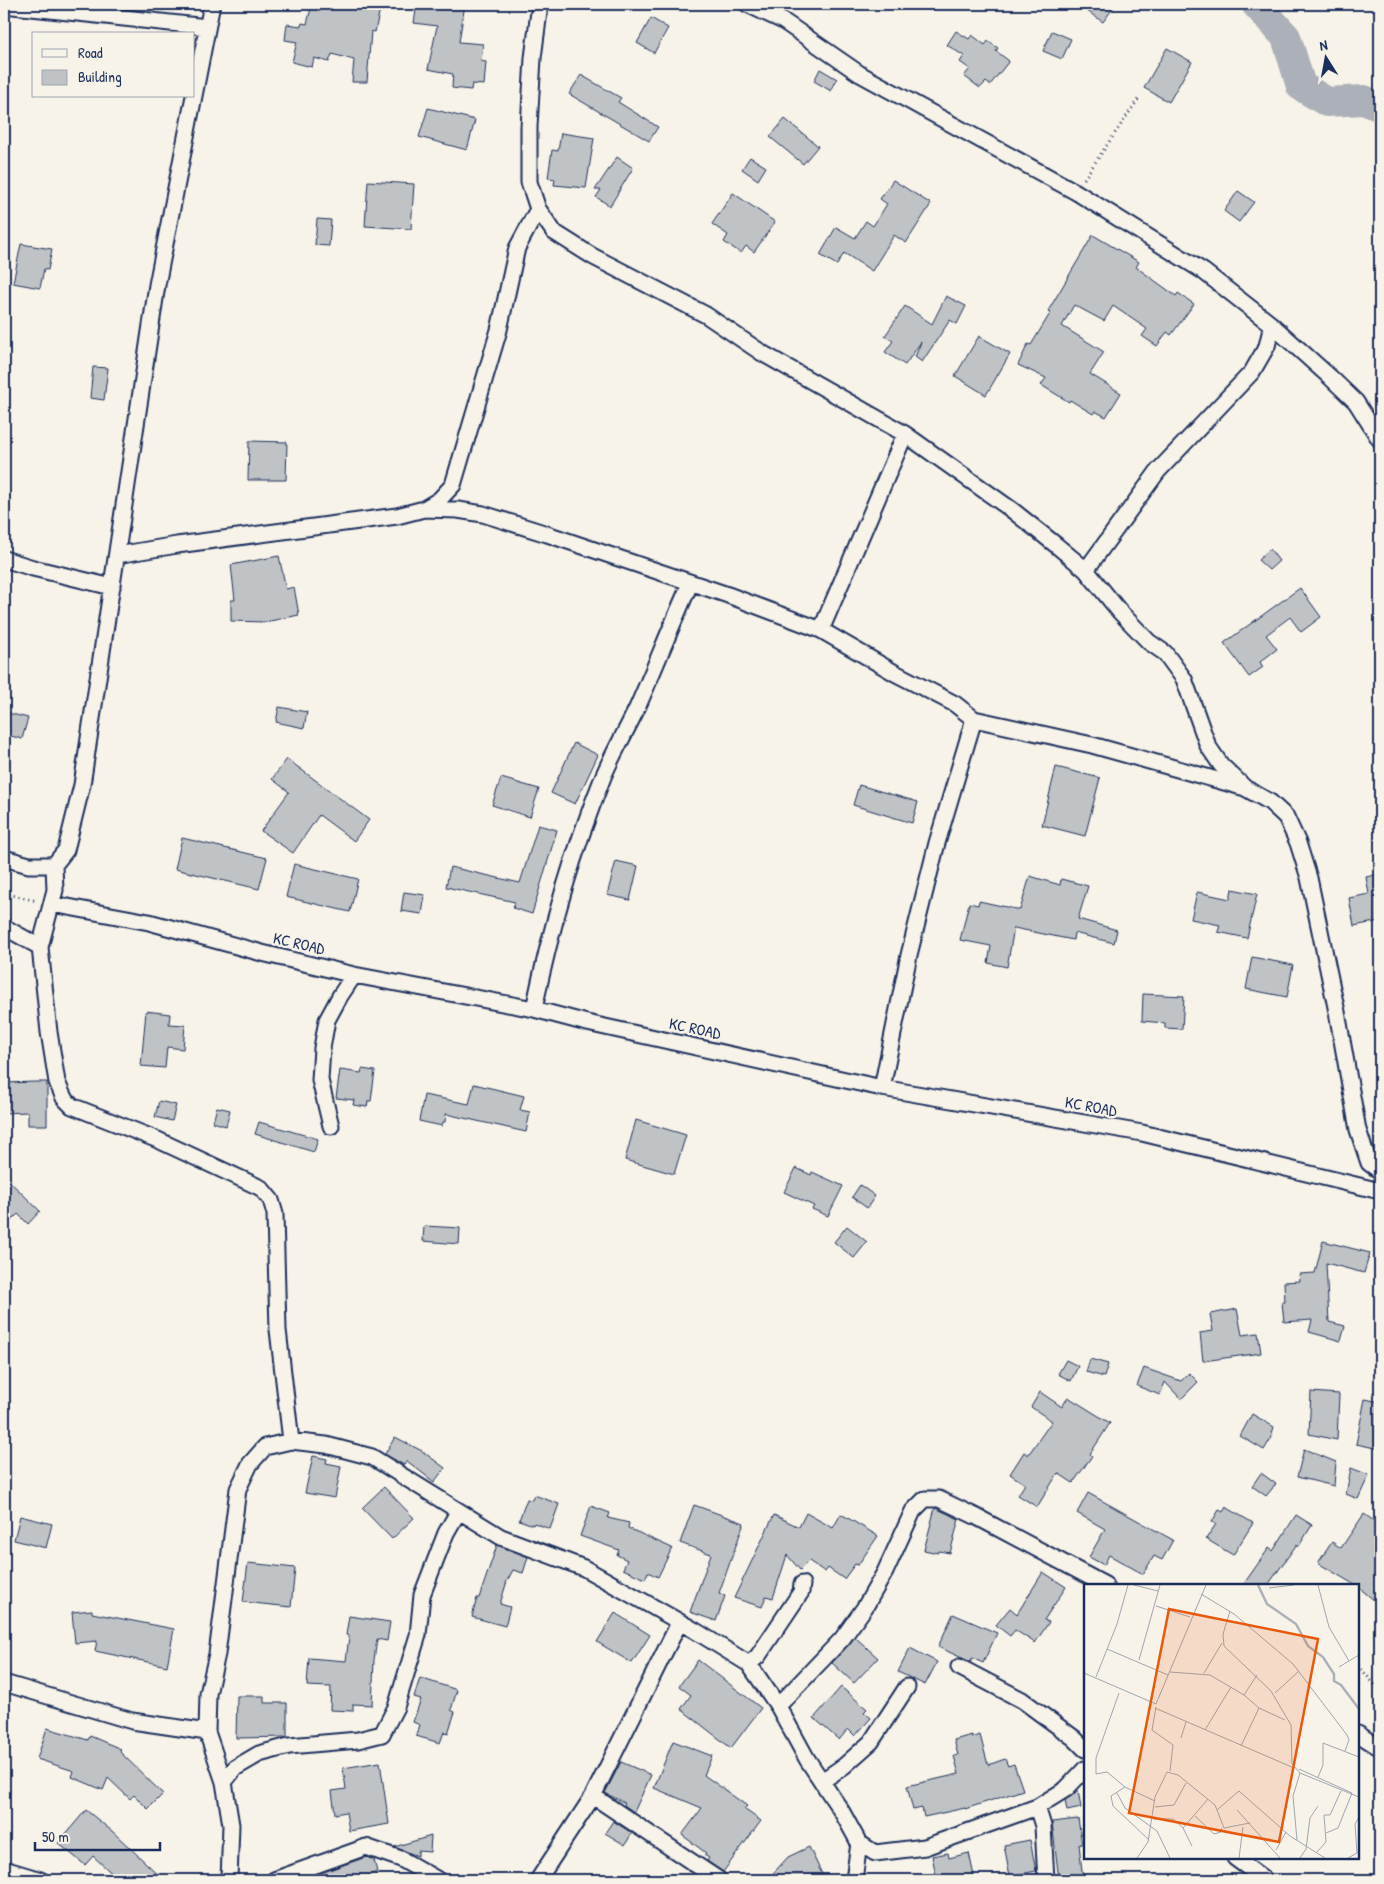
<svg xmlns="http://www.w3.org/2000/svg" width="1384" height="1884" viewBox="0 0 1384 1884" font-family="'Patrick Hand',sans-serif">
<rect width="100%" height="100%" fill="#f7f3e8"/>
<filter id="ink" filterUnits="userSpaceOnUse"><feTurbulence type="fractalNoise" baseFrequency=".02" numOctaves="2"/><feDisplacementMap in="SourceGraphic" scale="10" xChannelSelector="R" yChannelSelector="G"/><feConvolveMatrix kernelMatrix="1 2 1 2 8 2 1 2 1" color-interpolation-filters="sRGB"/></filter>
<g filter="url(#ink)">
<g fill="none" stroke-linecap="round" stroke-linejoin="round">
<path stroke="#acb0b9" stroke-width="30" d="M1256,4L1286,37L1301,86L1327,102L1364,100L1380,107"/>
</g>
<path fill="#c0c3c5" stroke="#1b2f5e" d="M312,4H381L375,32L371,31L367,82H352L354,60L332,54L329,62L314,58L312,67L292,62L297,42L285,40L287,24L301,26L302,23L307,24Z
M417,4H465L459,42L483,44L481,61L486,62L484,85L472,84L471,90L452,88L453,74L428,69L437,26L414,23Z
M1077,4H1116L1103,22Z
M651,18L668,28L654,53L637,43Z
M956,31L969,39L972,35L985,45L988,41L998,48L996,51L1009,61L990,85L986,82L980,88L964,76L970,69L960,62L964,56L947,45Z
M1052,31L1071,39L1062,59L1043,51Z
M1167,48L1192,62L1169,102L1144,88Z
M820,69L837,79L831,91L814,81Z
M581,75L621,98L618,102L658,127L649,141L569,94Z
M428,108L475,120L467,150L419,137Z
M785,119L818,146L803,164L770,137Z
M561,133L594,138L586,188L554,185L555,179L548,178L552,150L558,151Z
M617,157L633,168L610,206L596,197L601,190H595Z
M750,157L766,167L758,180L742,169Z
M893,180L931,204L906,243L894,235L872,271L844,253L837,265L820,255L836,227L855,238L866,221L873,226L887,204L880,199Z
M368,181L414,184L411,229L365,226Z
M1238,191L1254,202L1239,222L1224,211Z
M733,193L775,222L754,252L746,246L741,253L724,242L728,235L712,224Z
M317,219L331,220L329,246L315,245Z
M1093,235L1139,262L1136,267L1176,296L1178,293L1194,304L1171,335L1167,332L1157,346L1142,336L1147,329L1113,306L1104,321L1074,305L1062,326L1104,352L1090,374L1121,393L1106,417L1095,411L1093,414L1070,400L1069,402L1041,385L1046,378L1018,365L1028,344L1031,345L1051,312L1048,311Z
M21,244L52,249L48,270L44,269L40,288L13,283Z
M946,296L966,306L957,324L950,320L922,362L915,357L921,342L905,365L885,352L893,341L885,336L905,306L932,324Z
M979,336L1010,354L986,395L955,376Z
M93,367L108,368L104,400L90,398Z
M249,441L287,442L286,480H248Z
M1270,549L1279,561L1269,570L1258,560Z
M279,556L286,589L294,587L299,615L265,622L231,621V600H235L231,565Z
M1300,588L1321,617L1301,632L1290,617L1266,635L1277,649L1260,662L1263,667L1249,677L1224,643Z
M279,707L307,712L304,728L276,722Z
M4,712L28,718L22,739L4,734Z
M574,743L598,755L575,804L551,793Z
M287,759L369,820L354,841L319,815L293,853L261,831L289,792L272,779Z
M1056,767L1100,778L1085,836L1042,825Z
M501,778L539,789L530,817L492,805Z
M859,785L918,802L912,823L853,805Z
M538,825L557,830L532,914L513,908L515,902L446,887L450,867L520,883Z
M182,838L267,858L259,889L175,869Z
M616,861L638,866L630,900L607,895Z
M294,864L358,879L350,912L286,897Z
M1380,874V921L1354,926L1349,898L1369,894L1366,877Z
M1030,876L1060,885L1061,879L1088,886L1078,919L1117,930L1114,943L1074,933L1073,940L1014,928L1007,967L988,963L991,946L960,940L969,903L978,905L979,901L1020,910Z
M1232,889L1257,894L1247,938L1218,932L1220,925L1191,919L1197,892L1230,899Z
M404,892L425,895L422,914L401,911Z
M1252,957L1293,965L1287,997L1246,989Z
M1143,994L1184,996L1182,1029L1165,1028V1023L1142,1021Z
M146,1011L170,1014L169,1024L185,1025L183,1049L167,1047L165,1068L141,1066Z
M362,1069L375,1071L371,1101H368L367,1107L353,1105L354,1100L336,1098L340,1070L361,1073Z
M35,1082H47V1125H28V1112L4,1113V1083Z
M474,1084L524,1096L520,1110L530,1112L526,1132L446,1114L445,1122H443L442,1126L419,1121L424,1095L469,1104Z
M159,1101L176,1105L172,1121L155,1117Z
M217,1107L230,1110L226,1126L213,1122Z
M636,1120L686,1135L674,1174L625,1160Z
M259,1122L318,1139L314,1152L255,1134Z
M796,1168L811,1175L812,1172L843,1186L828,1216L812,1209L814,1206L784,1192Z
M4,1176L40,1211L28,1224L18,1214L4,1228Z
M860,1185L875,1196L867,1208L852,1197Z
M424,1226L460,1228L459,1244L423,1241Z
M847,1226L867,1242L854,1258L834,1242Z
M1323,1241L1370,1253L1364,1273L1326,1263L1329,1322L1345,1326L1341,1341L1309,1332L1312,1320L1284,1322L1282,1302H1285L1284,1282L1300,1281L1299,1274L1315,1273Z
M1237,1309L1242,1335L1258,1333L1261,1353L1203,1361L1200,1333L1213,1331L1210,1314Z
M1090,1359L1108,1364L1104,1377L1086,1372Z
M1066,1360L1078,1366L1071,1381L1058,1374Z
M1144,1368L1181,1381L1189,1373L1198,1382L1181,1399L1165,1382L1160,1395L1137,1386Z
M1040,1392L1062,1407L1068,1397L1110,1423L1090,1454L1092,1456L1073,1483L1058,1473L1037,1507L1018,1495L1025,1484L1010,1474L1024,1452L1028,1455L1052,1421L1031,1407Z
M1311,1392L1339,1394L1337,1440L1309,1434Z
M1365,1399L1380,1402V1449L1356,1444Z
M1252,1414L1274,1427L1270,1440L1264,1450L1240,1436Z
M395,1437L422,1451L445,1468L434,1482L407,1461L404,1465L385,1454Z
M1304,1449L1336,1462L1334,1486L1297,1477Z
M313,1456L327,1459L326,1463L341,1466L335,1498L305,1493Z
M1351,1468L1369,1475L1358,1499L1346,1494Z
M1261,1473L1276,1484L1266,1496L1252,1486Z
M384,1487L414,1518L392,1539L362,1508Z
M1088,1493L1173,1540L1162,1560L1154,1556L1143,1574L1109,1555L1104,1565L1089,1557L1105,1529L1077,1513Z
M534,1495L559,1504L550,1529L534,1523L533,1525L519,1520L527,1499L532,1500Z
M694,1505L744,1523L719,1593L725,1596L716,1621L690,1612L711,1554L680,1543Z
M591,1506L610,1513L608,1518L629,1523L628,1528L672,1548L658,1577L648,1572L645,1579L623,1569L627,1560L617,1555L619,1550L580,1536Z
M1226,1507L1253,1523L1233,1555L1206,1539L1216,1524L1212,1522L1219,1510L1223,1512Z
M935,1508L959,1519L950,1553L939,1551L938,1553L924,1550Z
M806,1513L833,1528L841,1514L878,1536L858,1565L855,1564L844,1579L828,1568L825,1572L809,1561L800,1570L787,1555L773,1598L766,1596L762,1607L734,1598L774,1515L799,1527Z
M1364,1514L1380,1525V1605L1358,1587V1585H1355L1318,1563L1332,1542L1341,1548Z
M1296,1515L1312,1525L1299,1546L1297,1544L1268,1585H1243L1269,1548L1273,1551Z
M20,1516L52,1524L46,1548L14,1540Z
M497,1545L528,1557L523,1573L513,1570L507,1581L500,1604L510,1607L505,1626L472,1617L477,1598H479Z
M248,1563L295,1568L291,1607L243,1602Z
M1043,1572L1066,1587L1044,1620L1049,1622L1035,1643L1015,1630L1010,1636L996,1625L1010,1608L1017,1614Z
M92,1610V1613L174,1629L167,1666L95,1651L97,1641L75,1643L72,1612Z
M615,1613L650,1635L632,1663L597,1642Z
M953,1614L997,1633L983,1663L972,1658L971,1662L938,1647Z
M349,1616L390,1622L387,1641L377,1639L374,1660L372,1705L353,1704V1711L330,1710L331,1687L307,1686L309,1658L346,1661L349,1636L346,1635Z
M855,1637L878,1658L854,1683L832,1663Z
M910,1648L937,1662L925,1685L898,1672Z
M698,1660L761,1708L731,1748L681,1709L691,1695L679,1686Z
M420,1678L457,1690L451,1710L455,1712L448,1733L444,1732L440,1743L416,1736L420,1725L413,1722L421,1699L414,1697Z
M841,1687L867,1709L864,1712L871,1718L855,1736L848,1729L839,1740L814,1718Z
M237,1696H264V1703H287V1737L236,1738Z
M47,1728L88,1740L90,1736L121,1749L120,1752L163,1794L148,1809L134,1795L130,1799L108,1778L103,1790L72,1777L74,1771L37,1759Z
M972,1735V1738L980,1735L988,1765L1005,1759L1008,1766L1014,1764L1023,1790L965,1809V1808L924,1817L922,1808L913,1810L907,1786L959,1774L954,1756L958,1755L954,1740Z
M673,1741L712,1756L704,1775L747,1806L744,1809L761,1821L723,1872L707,1861L709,1858L704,1855L706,1853L682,1835L702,1808L654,1788Z
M380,1762L389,1824L349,1831L346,1812L335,1814L332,1791L346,1789L343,1768Z
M621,1762L651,1775L634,1812L624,1805L625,1803L605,1793Z
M1078,1790L1081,1808L1067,1811L1065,1800Z
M86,1810L113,1832L164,1880H119L93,1856L85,1865L58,1843Z
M1078,1819L1082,1844H1079L1083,1880H1059L1052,1822Z
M613,1821L632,1833L625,1845L605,1833Z
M431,1836L430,1852L418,1851V1856L394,1847Z
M1030,1840L1036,1871L1010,1876L1004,1845Z
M809,1847L823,1876L814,1880H767L788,1857Z
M948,1853L949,1858L969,1853L974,1876L952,1880H937L932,1856Z
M366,1857L374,1860L377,1872L369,1875L370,1880H301Z"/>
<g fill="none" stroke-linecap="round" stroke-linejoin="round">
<defs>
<path id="street" d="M540,4L533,58L529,127V182L538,209L554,232L592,256L706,315L762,353L905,434L1012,510L1056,545L1086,570L1120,612L1149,642L1165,653L1184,679L1208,746L1221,765L1245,788L1270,802L1286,817L1298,843L1309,878L1337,1012L1358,1130L1369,1163L1380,1171
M747,4L783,21L860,74L1076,192L1203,271L1272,325L1330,377L1356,402L1380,440
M4,5L207,27
M424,509L439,500L453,485L499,330L517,248L538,209
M117,555L177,545L397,516L424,509L458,510L483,514L547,534L728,595L821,630L895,673L955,704L974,719L1092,745L1242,787
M4,559L33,568L112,587
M1086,570L1158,471L1252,372L1267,346L1272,325
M821,630L905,434
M4,858L29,865H54L66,850L82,785L157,285L212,4
M54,865L55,890L40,947L49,1032L57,1082L64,1098L72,1106L158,1140L261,1188L271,1200L275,1214L278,1330L291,1441
M52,904L149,922L262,953L354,975L534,1009L587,1023L882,1088L1142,1133L1380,1191
M4,927L40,947
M534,1009C550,931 573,852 603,777C613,753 627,730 638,706C656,665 672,624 690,584
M882,1088L909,955L937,843L974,719
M331,1126L320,1080L322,1048L327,1020L340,996L354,975
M749,1664L758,1656L801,1592L802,1584
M959,1667L1022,1700L1074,1738L1085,1749
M4,1683L132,1721L207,1732
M778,1706L842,1639L865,1607L885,1572L913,1511L925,1499H939L977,1517L1105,1585
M1358,1734L1380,1748
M822,1781L844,1766L871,1742L907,1687
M224,1782L235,1768L259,1754L289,1746L358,1740L382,1734L396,1707L418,1635L422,1595L446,1533L458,1512
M593,1796L719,1880
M1037,1807L1043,1826L1046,1880
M1235,1858L1265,1880
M4,1869L41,1880
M229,1880L231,1825L224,1782L207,1732L208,1694L217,1654L238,1489L250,1464L265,1447L291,1441L326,1445L372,1457L501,1537L584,1568L694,1630L749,1664L778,1706L807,1759L842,1812L859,1843L875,1853L925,1847L1037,1807L1066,1789L1085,1769
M274,1880L366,1847L401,1859L438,1880
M538,1880L593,1796L679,1623
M854,1880L859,1843"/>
</defs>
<use href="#street" stroke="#1b2f5e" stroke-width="19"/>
<path stroke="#1b2f5e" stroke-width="3" stroke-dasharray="1 4" stroke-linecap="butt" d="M1084,179L1139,98
M4,893L37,901
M1358,1665L1380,1691"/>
<use href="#street" stroke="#f7f3e8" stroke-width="15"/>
</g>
</g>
<g text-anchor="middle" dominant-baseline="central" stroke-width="4.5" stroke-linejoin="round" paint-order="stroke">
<g font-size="16" fill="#1b2f5e" stroke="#f7f3e8">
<text transform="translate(299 943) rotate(13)">KC ROAD</text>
<text transform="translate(695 1028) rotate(12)">KC ROAD</text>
<text transform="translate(1091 1106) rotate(10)">KC ROAD</text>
</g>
</g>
<g transform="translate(1084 1584)">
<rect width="275" height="275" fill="#f7f3e8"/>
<path fill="none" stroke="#acb0b9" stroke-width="2.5" d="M174,1L183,20L212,40L224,62L239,73L250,90V97L257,101L275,125"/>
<path fill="none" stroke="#9fa5b1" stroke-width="1" d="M50,1L74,7M234,1L245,43L265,77M185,4L210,1M117,10L150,30L209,80L263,151L265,156L261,167M72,22L106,33M146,27L139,50L140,62L187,107L207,141L208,180L216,189L209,212L213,256M23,65L84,91M55,76L76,1M255,83L275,71M86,88L126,91L160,111L175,124L201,136M0,89L72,120L122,1M120,89L138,59M12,93L33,40L44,1M35,109L12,174V190L23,188L41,203L71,217M191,109L215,87M160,111L173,91M72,123L68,146L89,161L86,187M71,124L210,184M121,146L147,103M97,154L102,138M157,162L175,124M215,185L268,209L254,244L242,249M216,189L275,213M234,193L239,181V159L275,173M41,203L27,212L29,222L64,255M33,209L41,224L73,247L86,274M71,223L90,221L102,199M133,226L155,207L206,252L241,274M153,226L196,274M111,232L130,250L137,248L138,244M69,235H89L99,244L108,262M99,244L124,215M192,266L202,248M233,268L242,258L240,231H246L257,207M53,274L64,258L71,213L83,188L94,191L131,221L140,244L166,239M155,274L159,243M216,274L222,265L226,234L234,222M264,274L273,269L271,240L275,233"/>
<path fill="#e8590c" fill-opacity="0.15" stroke="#e8590c" stroke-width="2.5" d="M85,25L234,55L195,258L45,229Z"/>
<rect width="275" height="275" fill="none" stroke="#1b2f5e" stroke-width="2.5"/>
</g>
<rect width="1384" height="1884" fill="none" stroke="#f7f3e8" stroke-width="20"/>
<rect x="10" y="10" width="1364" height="1864" fill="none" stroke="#1b2f5e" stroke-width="2" filter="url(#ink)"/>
<rect x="32" y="32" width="162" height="65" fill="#f7f3e8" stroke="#9fa5b1"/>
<rect x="42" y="49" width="25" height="8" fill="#f7f3e8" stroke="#9fa5b1"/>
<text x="78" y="58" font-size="15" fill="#1b2f5e">Road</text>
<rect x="42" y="70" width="25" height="15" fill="#c0c3c5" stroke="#9fa5b1"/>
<text x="78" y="82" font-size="15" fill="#1b2f5e">Building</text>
<g transform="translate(1326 58) rotate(349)" stroke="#f7f3e8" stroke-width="4" paint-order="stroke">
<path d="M0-4L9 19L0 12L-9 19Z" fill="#1b2f5e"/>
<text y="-8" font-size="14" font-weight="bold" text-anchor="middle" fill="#1b2f5e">N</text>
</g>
<path d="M35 1842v8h125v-8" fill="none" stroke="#1b2f5e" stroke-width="2.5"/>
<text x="42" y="1842" font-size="15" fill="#1b2f5e" stroke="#f7f3e8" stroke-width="4" paint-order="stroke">50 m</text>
</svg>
